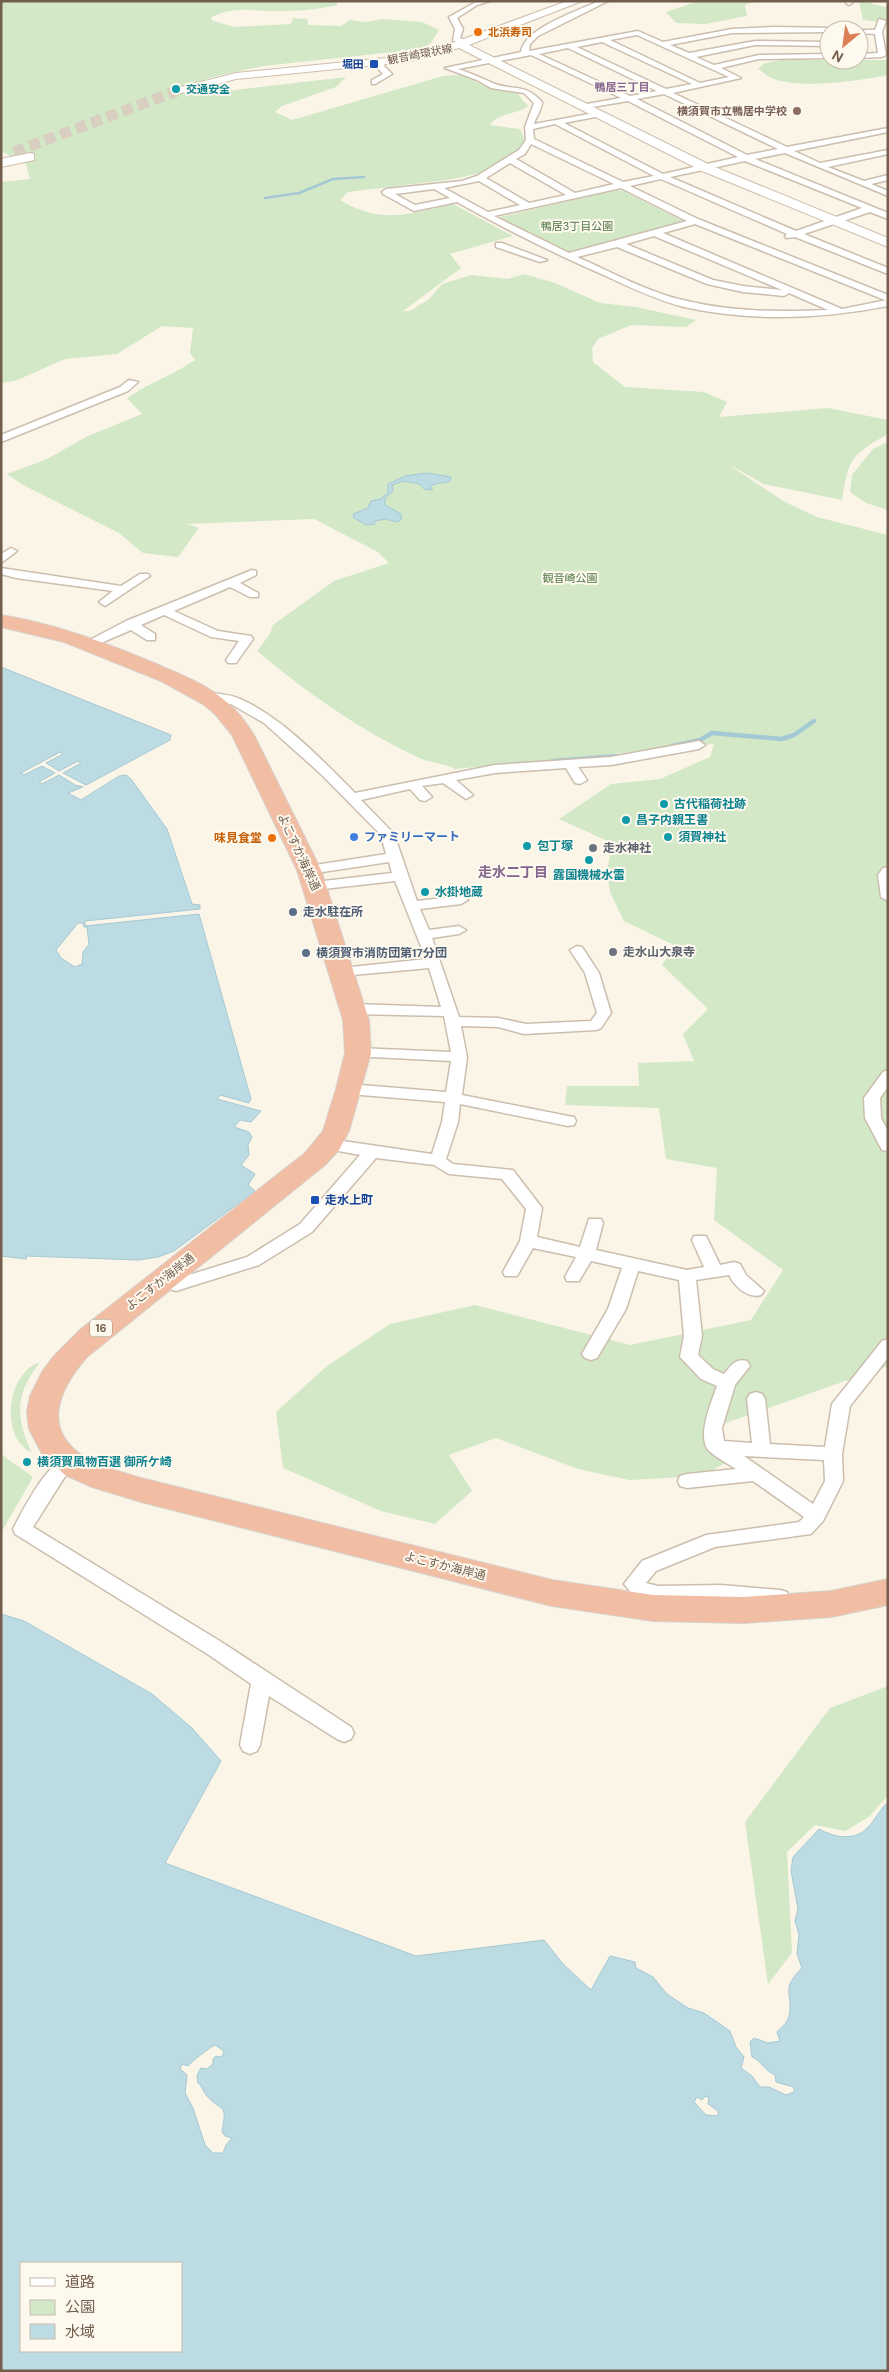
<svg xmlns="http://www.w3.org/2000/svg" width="889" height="2372" viewBox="0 0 889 2372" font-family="'DM Sans','Noto Sans JP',sans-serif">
<rect width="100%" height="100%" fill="#fbf5e8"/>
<path fill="#d2e8c7" d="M1,1H337V5C317,10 296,11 276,11C251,11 235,6 212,17L211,20L234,27L291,24L293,18L307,19L308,25L341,26L350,20L366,22L383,19L422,22L439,30L431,43L422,49L263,66L212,77L190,85L210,93L346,77L336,87L282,106L275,112L292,120L443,76L461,75L485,86L517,93L528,106C517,115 498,112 490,125L520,129L526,143L491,171L447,180L348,192L340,200C381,225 410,214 453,204L513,236L450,254L461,268L403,311H410L429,299L442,284L471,275L508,279L524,274L555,283L600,303L636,307L696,320L686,327L631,325L598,339L592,348L593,362L625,387L704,392L727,402L719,417L828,408L888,420V434C851,455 849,458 842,500L764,484L728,464L783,501L817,517L888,535V1366L720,1425V1448L725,1463L702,1476L629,1480L578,1469L496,1438L449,1455L472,1491L435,1524L381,1511L283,1468L276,1412L327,1366L390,1324L475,1305L630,1345L751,1320L783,1270L714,1220L717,1168L666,1159L659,1108L565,1105L567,1086H639L638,1063L694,1061L683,1034L708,1009L662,965L671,952L682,949L624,921L610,892L607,872L612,843L559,819L611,784L660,779L710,757L714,744L455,769C444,763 431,763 419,758C360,730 307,693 257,651L270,634L273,625L334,581L389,563L378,552L314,519L187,524L199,528L178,557L143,553L119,533L23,485L7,474L45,460L88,436L142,414L127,398C149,383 173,375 195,360L190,353L193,328L162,326L117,354L65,359L15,381L1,383V182L30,179L26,164L1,151Z
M699,1H757L745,5L747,16L706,24L676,23L666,12Z
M859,1C872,1 877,7 888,7V23L863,20Z
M781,60H888V75C858,81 802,89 774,79C768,77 763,72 758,69L765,63Z
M617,190L623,191L683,221L574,255L496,218Z
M888,442V510L866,503L850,492L852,475L873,449Z
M40,1362C15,1395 15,1416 32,1453C4,1440 5,1390 27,1370C30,1366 36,1364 40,1362Z
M1,1452L2,1455L33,1477L1,1533Z
M888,1686V1795L869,1817L845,1831L815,1825L787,1852L792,1953L768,1984L745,1822L830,1708Z"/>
<path fill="#bddbe3" stroke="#a4c9d4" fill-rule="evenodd" d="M427,473L451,477L450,481C443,484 435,482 430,487L433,490L424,489L420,484L404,481L392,485L393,491L385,498V505L401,514V520L396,522L386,519L374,521L375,524L366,525L354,518L353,514L368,508L371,501L381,499L388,492V484L405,476Z
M1,667L171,735L170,740L86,785L63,773L81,763L78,761L59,771L46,763L63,754L60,752L21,773L24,775L42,766L55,773L39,782L42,784L59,775L75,785L83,787L68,793L81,800L119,776L126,775L131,779L167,829L192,904L200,905V909L85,921V926L199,914L251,1099L249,1103L220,1095L217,1099L261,1111L251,1122L240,1120L234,1127L249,1132L252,1137L248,1145L249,1155L241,1165L255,1174L248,1185L255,1191L174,1251L158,1257L139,1260L27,1256L26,1259L1,1256ZM78,923H83L84,927H87L89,944L83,952L82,964L75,967L61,958L56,950Z
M1,1614L24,1621L152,1694L192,1728L221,1761L165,1863L416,1956L544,1940L563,1964L591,1990L610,1956L635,1962L636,1968L653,1977L667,1994L688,2008L704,2013L730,2031L736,2047L744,2057L741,2068L752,2076L760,2087H769L786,2095L794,2092V2087L776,2082L775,2075C763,2070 762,2061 752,2057L750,2042L754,2038L768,2043L780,2041L777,2032C782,2027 788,2022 789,2016C794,1992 779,1991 802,1968L797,1954L799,1934L795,1921L798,1909L791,1871L793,1857L819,1829C836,1838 856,1842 870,1825C877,1817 880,1809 888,1802V2371H1ZM215,2045L224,2051L223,2055L220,2057L216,2056L213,2059V2064L207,2069L201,2068L197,2075L198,2083C203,2087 203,2092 207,2096C224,2114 227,2102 222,2132L225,2136L232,2138L226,2145L223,2153H213L205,2145L193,2108L185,2093L187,2075L180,2069L182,2064L188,2066C191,2062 210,2047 215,2045ZM705,2096L709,2098L708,2104L718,2111V2116L706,2115L694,2102L697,2097L702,2100ZM21,2263H181V2351H21Z"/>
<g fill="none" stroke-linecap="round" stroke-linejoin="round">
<path stroke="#a4c9d4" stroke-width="2.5" d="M265,198L299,193L333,179L364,177"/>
<path stroke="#a4c9d4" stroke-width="4.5" d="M672,746L700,740L712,733L782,739L794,735L814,721
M553,761L616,756"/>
<path stroke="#d9cfc1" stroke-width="11" stroke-dasharray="11 5.5" stroke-linecap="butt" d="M14,152L177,91"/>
<defs>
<path id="street" d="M478,1H490L477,5L457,18L463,29L460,38L472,43L468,45L453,41L455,29L449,17Z
M599,1H608L538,36L530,44L529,51L638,31L663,42L732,29L774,27L832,28L829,32L732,33L670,45L689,53L755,41L829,42V46L755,45L696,57L714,65L759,55L829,54V58L759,59L721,68L741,78L673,93L787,147L888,128V132L794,151L820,163L888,150V154L828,167L864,181L888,175V180L871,184L888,191V196L785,153L755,159L888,213V219L870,212L804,234L888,268V274L795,237L786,238L785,236L787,234L661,179L630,186L698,219L888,295V306C820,319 752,322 684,307C657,300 631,288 606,276C555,254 505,229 457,202L414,211L383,194L382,192L386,189L462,181L477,176L519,150L526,140L525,127L534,103L524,93L491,88L477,80L445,68L521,52C524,28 578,11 599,1ZM637,35L729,77L700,83L610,40ZM602,42L692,84L666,89L577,47ZM568,48L657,91L630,96L539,54ZM531,55L621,98L581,105V109L628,101L738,157L663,174L564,123L600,116V112L534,124C536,116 542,110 542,102C525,83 515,91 495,84C483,79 471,73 458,69ZM664,94L778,149L747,155L637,99ZM555,124L654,176L623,182L534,139L533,129ZM531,144L614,184L575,193L516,159L525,154ZM745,161L862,208L796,231L670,177ZM510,163L566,195L529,203L486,178ZM479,181L520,205L488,212L444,188ZM621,188L687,221L569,253L494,216ZM434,189L450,198L415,205L395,194ZM695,224L885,300H887L842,309L663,233ZM654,236L782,290L743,286L713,280L626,244ZM617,247L707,284L743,292L784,296L789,293L828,310C781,312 734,312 687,301C649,293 612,272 577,257Z
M847,1H854L849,5L846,3Z
M879,19L886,21L882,32L886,55L882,57L859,58V54L878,53L875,34L859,33V30H856H875Z
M378,59L386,61L384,66L392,74L375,84H372V80L383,74L375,65Z
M496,243H502L547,260L540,262L496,247Z
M129,380L138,382L128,391L1,442V435L120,387Z
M11,548L17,551L1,563V554Z
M1,568L121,586L140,574H148L150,576L105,606L99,602L113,591L16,578L1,574Z
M252,570L256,571V575L240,583L258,593V597H250L230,587L174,611L218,631L251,636L253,639L236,663H228L226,660L239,641L211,637L164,615L141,625L155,634V640H147L131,630L94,646L90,647L84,643L126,621Z
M206,692C217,694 230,694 240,699C282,717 323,761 355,793L495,765L611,757L699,741L705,745L699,749L611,765L578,767L587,780L580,784L575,783L566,768L495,773L456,780L473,795L466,799L443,783L422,786L432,797L425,801L420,800L410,789L361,800L394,834L417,901L461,896L468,900L461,904L420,909L429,930L459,926L466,930L459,934L432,938L459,1017L498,1018L526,1024L591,1021L597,1013L585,973L570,950L577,946L582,947L599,973L611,1013L601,1028L596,1030L524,1034L498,1027L461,1026L467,1057L462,1095L568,1116L574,1117L576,1121L574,1125L568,1126L460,1104L458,1122L446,1159L453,1164L513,1170L542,1208L537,1237L580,1247L589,1219H601L603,1223L596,1250L687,1270L704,1267L692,1240L694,1236H706L720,1265L734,1262L740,1264L746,1275L764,1291L761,1295C748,1299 734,1286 729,1275L696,1280L702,1336L698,1355L713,1369L724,1374C731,1366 735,1358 747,1361L750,1366L735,1385L722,1428L724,1441L752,1443L747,1399L750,1394L756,1392L762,1394L765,1399L770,1444L825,1447L832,1404L882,1341L888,1339V1358L850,1406L842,1454L843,1481L823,1521L811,1534L715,1547L656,1571L646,1583L658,1586L721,1585L780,1590L787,1592L790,1598L787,1604L780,1606L721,1601L658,1602L642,1600L635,1597L624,1584L642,1561L706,1535L799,1522L804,1517L753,1481L687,1488L680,1486L678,1481L680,1476L687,1474L736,1469C727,1463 717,1458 709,1451C696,1437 712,1401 717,1386L701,1379L680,1357L684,1336L679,1280L638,1271L626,1309L597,1358L591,1360L585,1358L582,1354L608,1309L622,1268L591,1261L579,1281H567L565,1277L576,1257L533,1248L517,1276H505L503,1272L520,1241L526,1209L502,1179L449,1174L434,1165L376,1158L312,1232L259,1265L176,1291L155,1285L153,1281L155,1277L161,1275L176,1279L247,1257L300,1224L360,1155L323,1148L321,1144L323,1140L329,1139L432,1154L442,1122L445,1102L349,1094L341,1089L349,1084L446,1092L451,1061L353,1056L350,1053L353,1050L358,1048L451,1052L444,1016L354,1014L347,1009L354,1004L441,1007L429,968L342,976L335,972L342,968L426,959L395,881L315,890L308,886L315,882L392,873L389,862L309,874L302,870L309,866L386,854L381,835L322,775L264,723L231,704L202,699L200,696L202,693ZM744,1456L824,1460L825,1481L813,1504Z
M888,867V901L881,897L878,875L883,868Z
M888,1070V1087L880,1098L881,1118L888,1131V1151L882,1150L865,1118L864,1098L883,1072Z
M70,1455L77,1457L79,1462L64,1478L33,1527L223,1643L351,1727L354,1733L351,1739L344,1742L337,1739L269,1696L260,1745L257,1751L250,1754L243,1751L240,1745L251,1684L209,1655L15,1534L13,1529C24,1508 47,1462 70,1455Z"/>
<path id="secondary" d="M567,1H582L469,45L710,165L888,238V247L702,171L459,48L406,62L236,79L177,94L171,91L173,89L236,73L406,56L439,48Z
M30,153L34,154V160L1,167V159Z"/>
<path id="highway" d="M1,615C55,624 104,642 154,663C180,674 209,685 230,705C240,714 247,724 254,735L321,870L369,1020L371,1053L349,1131L339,1150L325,1165L87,1357C59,1389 40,1430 86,1458C103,1468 123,1472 141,1478L552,1580L653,1595L744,1597L831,1591L888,1579V1605L831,1617L744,1623L653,1621L552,1606L141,1502L92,1487L65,1475L42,1454L29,1429L27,1412L30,1396L42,1372L53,1357L81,1329L305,1153L323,1131L336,1089L345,1053L343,1020L297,870L232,735L215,714L203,704L161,681L64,642L1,627Z"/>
</defs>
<use href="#street" stroke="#ccbeae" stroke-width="3"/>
<use href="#secondary" stroke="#cfbeac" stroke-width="2"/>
<use href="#highway" stroke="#d8d2cd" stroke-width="2"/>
<use href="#street" fill="#fff" fill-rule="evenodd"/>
<use href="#secondary" fill="#fff" fill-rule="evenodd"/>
<use href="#highway" fill="#f1bda3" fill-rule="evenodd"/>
</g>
<g fill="#e8710a" stroke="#fef9ee" stroke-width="2">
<circle cx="478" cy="32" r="5"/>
<circle cx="272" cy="838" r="5"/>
</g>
<g fill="#1a4fb4" stroke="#fef9ee" stroke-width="2">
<rect x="369" y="59" width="10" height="10" rx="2.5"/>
<rect x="310" y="1195" width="10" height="10" rx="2.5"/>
</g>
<g fill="#0f9aa8" stroke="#fef9ee" stroke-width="2">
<circle cx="176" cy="89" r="5"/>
<circle cx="664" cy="804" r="5"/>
<circle cx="626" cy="820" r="5"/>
<circle cx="668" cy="837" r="5"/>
<circle cx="527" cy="846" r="5"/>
<circle cx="589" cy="860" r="5"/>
<circle cx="425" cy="892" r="5"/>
<circle cx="27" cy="1462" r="5"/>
</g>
<circle fill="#8d6e63" stroke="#fef9ee" stroke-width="2" cx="797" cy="111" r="5"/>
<circle fill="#3f7fe0" stroke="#fef9ee" stroke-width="2" cx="354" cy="837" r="5"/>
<g fill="#6b7280" stroke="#fef9ee" stroke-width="2">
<circle cx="593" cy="848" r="5"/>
<circle cx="613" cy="952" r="5"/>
</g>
<g fill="#5c6f8a" stroke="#fef9ee" stroke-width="2">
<circle cx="293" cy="912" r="5"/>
<circle cx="306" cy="953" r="5"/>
</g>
<g text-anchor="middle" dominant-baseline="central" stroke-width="4" stroke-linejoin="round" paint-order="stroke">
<g font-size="11" font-weight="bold" fill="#c56008" stroke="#fef9ee" text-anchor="start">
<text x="488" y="32">北浜寿司</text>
</g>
<g font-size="11" fill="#735e4d" stroke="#fef9ee">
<text transform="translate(420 54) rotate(-11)">観音崎環状線</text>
</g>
<g font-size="11" font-weight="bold" fill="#164399" stroke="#fef9ee" text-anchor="end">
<text x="364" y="64">堀田</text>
</g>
<g font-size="11" font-weight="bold" fill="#85668f" stroke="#fef9ee">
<text x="622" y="87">鴨居三丁目</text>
</g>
<g font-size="11" font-weight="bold" fill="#0d838f" stroke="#fef9ee" text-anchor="start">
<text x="186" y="89">交通安全</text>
</g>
<g font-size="11" font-weight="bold" fill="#785e54" stroke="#fef9ee" text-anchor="end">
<text x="787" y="111">横須賀市立鴨居中学校</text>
</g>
<g font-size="11" fill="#517846" stroke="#fef9ee">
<text x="577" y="226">鴨居3丁目公園</text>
<text x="570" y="578">観音崎公園</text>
</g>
<rect fill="#fef9ee" stroke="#9d8c7d" stroke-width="1" x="90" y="1319.5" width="22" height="17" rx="4"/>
<g font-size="11" font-weight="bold" fill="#735e4d">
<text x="101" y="1328">16</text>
</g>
<g font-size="12" font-weight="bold" fill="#0d838f" stroke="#fef9ee" text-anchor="start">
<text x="674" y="804">古代稲荷社跡</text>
<text x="636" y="820">昌子内親王書</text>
<text x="678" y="837">須賀神社</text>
<text x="537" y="846">包丁塚</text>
<text x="589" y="875" text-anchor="middle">露国機械水雷</text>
<text x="435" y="892">水掛地蔵</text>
<text x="37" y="1462">横須賀風物百選 御所ケ崎</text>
</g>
<g font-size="12" font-weight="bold" fill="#366cbe" stroke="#fef9ee" text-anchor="start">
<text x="364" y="837">ファミリーマート</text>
</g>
<g font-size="12" font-weight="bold" fill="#c56008" stroke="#fef9ee" text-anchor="end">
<text x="262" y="838">味見食堂</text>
</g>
<g font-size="12" font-weight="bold" fill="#5b616d" stroke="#fef9ee" text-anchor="start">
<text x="603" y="848">走水神社</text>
<text x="623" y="952">走水山大泉寺</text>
</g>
<g font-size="12" fill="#735e4d" stroke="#fef9ee">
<text transform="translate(299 852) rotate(65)">よこすか海岸通</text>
<text transform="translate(160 1282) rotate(-38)">よこすか海岸通</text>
<text transform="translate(445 1566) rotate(14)">よこすか海岸通</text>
</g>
<g font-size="12" font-weight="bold" fill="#4e5e75" stroke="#fef9ee" text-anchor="start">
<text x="303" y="912">走水駐在所</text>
<text x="316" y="953">横須賀市消防団第17分団</text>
</g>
<g font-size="12" font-weight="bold" fill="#164399" stroke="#fef9ee" text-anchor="start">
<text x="325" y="1200">走水上町</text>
</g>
<g font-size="14" font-weight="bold" fill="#85668f" stroke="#fef9ee">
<text x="513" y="872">走水二丁目</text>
</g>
</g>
<rect width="889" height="2372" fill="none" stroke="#735e4d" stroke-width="5"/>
<rect x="20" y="2262" width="162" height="90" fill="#fef9ee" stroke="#c6bbae"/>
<rect x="30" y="2278" width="25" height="8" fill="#ffffff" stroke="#c6bbae"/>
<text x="65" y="2287" font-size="15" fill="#735e4d">道路</text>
<rect x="30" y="2300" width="25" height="15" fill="#d2e8c7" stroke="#c6bbae"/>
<text x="65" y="2312" font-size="15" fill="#735e4d">公園</text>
<rect x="30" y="2324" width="25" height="15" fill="#bddbe3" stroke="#c6bbae"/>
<text x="65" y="2337" font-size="15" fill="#735e4d">水域</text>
<g transform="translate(844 45) rotate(209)"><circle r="24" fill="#fef9ee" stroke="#c6bbae"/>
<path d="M0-4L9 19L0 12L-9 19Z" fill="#dc7e56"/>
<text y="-8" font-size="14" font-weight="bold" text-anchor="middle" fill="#735e4d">N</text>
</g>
</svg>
